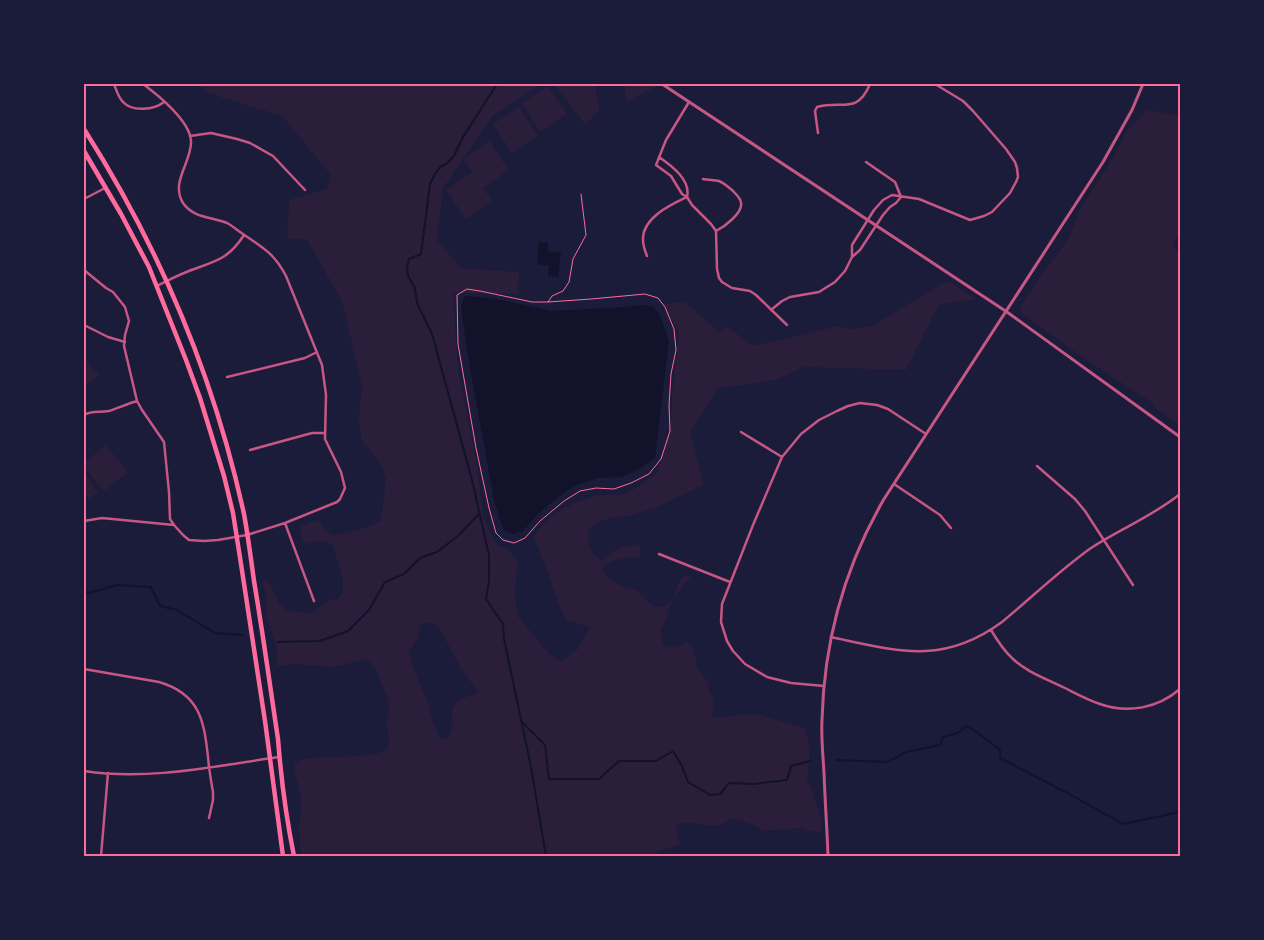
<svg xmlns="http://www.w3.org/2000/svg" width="1264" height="940" viewBox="0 0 1264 940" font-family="Literata,serif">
<rect width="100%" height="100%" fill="#1b1b3a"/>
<path fill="#2a1e3b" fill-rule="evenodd" d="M197,84H542L492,116L464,158L489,141L509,170L483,188L492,201L466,219L446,190L472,172L463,159L443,188L437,240L461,268L519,272L518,294L453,293L458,368L478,471L483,516L493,538L499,546L508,549L517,559L516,585L514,587L517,615L549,654L561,661L577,650L590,627L568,621L560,608L550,578L534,538C543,515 577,500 600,495C608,494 615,496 623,494C635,490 646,480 657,474L671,424L672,393L679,333L664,304L685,302L720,333L726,326L754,346L839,326L851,330L874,325L947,281L977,299L939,304L906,370L804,367L776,380L718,388L690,433L704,485L655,508L629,516L614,517L597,522L588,531C589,547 588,549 601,560L621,547L639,544L641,550L639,557C627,557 613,560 603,566L602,570L610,580L625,587L637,590L653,607C679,609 672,584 686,575L691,576L672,600L665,623L661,630L663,643L667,647H674L688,642L692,646L696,660V667L710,685L708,687C714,701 715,703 711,717H728L737,715L751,714L762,715L806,729L810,753L807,779L813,792L822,823L821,832L807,831L803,828L764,831L750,823L731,818C711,834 701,819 678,824L676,828L680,844L657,852L653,856H301L299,828L302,800L294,770L295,764L298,761L309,758L356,756L376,754L386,750L389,747L387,720L389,711L388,700L375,667L368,661L364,659L350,663L332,667L295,664L277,666L276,657L277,649L266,616L267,602L263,584L265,579C270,582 271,586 274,592C282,614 290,611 311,613L328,601L339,598L343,592V580L333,545C323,539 314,542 304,544L300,529L303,525L318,520L322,523L323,528L332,535C348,533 366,529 381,521L386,478L380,463L362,440L361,434L359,418L362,384L342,301L307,240L287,238L289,200L327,189L331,175L282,116L208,93ZM433,623L441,631L460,667L478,692C473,696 469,696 463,698C453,701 449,716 453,725L448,738L442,740C434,730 432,716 428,704C422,687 413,671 409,652L418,638L421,624Z
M553,84H595L599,111L586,125Z
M625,84H650L656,87L626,102Z
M548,86L567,114L540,132L522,103Z
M519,107L538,136L512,153L493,124Z
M1147,110L1180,115V235L1175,239L1172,245L1180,255V425L1154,407L1153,403C1108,375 1064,345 1022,313L1020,309L1026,297L1069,238L1080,209L1116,153L1126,132Z
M84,357L99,375L84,387Z
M106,445L128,472L104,491L84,468V463Z
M86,475L98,492L89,499L84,493V477Z"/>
<path fill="#12122b" d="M539,242L548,243L547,251L561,253L558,277L548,276L549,266L537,264Z
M465,296L496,299L551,311L626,307L643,305L653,307L660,316L669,341L655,458L637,470L621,477L598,478L572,487L542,510L523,531L513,534L504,530L500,520L494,499L467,351L461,306Z"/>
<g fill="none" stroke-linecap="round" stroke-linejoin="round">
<path stroke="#12122b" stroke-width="2" d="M497,84L463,137L454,156L446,164L440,167L435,174L430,184L421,254L409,259L407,267L408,276L415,288L417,303L432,334L472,480L489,555V581L486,599L503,624L504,639L531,767L546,856
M84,591L89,593L117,585L151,587L160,606L177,610L215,633L242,635
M277,642L320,641L348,631L369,610L385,582L404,574L420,558L437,552L458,536L479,514
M521,721L545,745L549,779H599L619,761H656L673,751L682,766L688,782L710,795L720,794L729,783L754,784L787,780L791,766L810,761
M837,760L888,762L906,752L940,745L943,737L958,733L966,726L977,732L1000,750V758L1071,795L1123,824L1180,812"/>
<path stroke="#ff6b9d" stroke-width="1" d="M548,302L591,299L645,294L658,298L665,307L674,329L676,350L671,374L669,405L670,431L661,459L649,474L631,483L614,489L596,488L580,491L564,501L540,521L525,538L514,543L503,540L496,533L489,508L476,448L458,344L457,295L467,289L480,291L532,302H548L552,296L563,291L569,282L573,259L586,235L581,194"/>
<path stroke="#c65784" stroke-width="2.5" d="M114,84C116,89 118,97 123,102C132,112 154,110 164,102
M689,102L666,140L656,165L671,176L682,194L687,197L692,205L711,224L716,231L717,269L719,278L722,282L732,288L750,291L756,295L787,325
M818,133L815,111L817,107C842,100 857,115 870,84
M190,136L211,133L237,139L250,143L273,156L305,190
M659,157C672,166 691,180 687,197
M866,162L895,182L901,197
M703,179C708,180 714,180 719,181C724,183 728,187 732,190C735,193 741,198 741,203C743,213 724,227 716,231
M84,199L105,188
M647,256C645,251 643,246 643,240C642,218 670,205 687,197
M852,257V245L874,210L883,200L892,195L919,199L970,220L984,216L992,212L1010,193L1016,182L1018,177L1017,168L1015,162L1006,149L973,111L963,101L935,84
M84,270L106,288L113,292L125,307L129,321L125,335L124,346L137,401L142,410L164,442L169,492L170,519L174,525L183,535L189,540L204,541L218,540L247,535L285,523L337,502L340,499L345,488L341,472L325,439L326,395L322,365L286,276C274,253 263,248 243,234C238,231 233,226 227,223C212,217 193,218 183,203C170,182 192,162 191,141C190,121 158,95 143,84
M157,286C167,281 178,275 189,271C215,261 228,260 244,235
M771,310L782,301L790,297L819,292L835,282L845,271L852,257L860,250L883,215L890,207L896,203L901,197
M84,325L108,337L125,342
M227,377L305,358L317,352
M84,415C92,410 100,413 109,411C118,408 127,404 137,401
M741,432L782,457
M250,450L312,433H325
M1037,466L1075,499L1085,511L1133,585
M894,484L940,515L951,528
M84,521L102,518L174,525
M285,523L314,601
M659,554L730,582
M991,630C997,640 1003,650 1012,658C1026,672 1047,679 1065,688C1077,694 1088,700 1100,704C1128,714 1158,708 1180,689
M831,637C897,651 942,666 1002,622C1031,598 1060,570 1091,548C1120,529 1153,516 1180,494
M84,669L159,682C200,694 204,721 208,757C209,769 211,781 213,792V800L209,818
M824,686L791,683L767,677L745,664L733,651L727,641L721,622L722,604L753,525L782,457L801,434L819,420L837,411L848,406L860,403L877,405L888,409L926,434
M84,771C149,781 215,766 279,757
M101,856L108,773"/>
<path stroke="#c65784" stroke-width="3" d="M662,84L1007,312L1180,437
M828,856C827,828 825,801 824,773C823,755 821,737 822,720C824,640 844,568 884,499L1103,162L1132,110L1143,84"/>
<path stroke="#ff6b9d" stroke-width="4.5" d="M84,129C159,247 214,377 244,514C248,536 251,559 254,581C263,634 270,686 278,739C281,778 286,817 294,856
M84,151L121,214L149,267L186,360L200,398L224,476L233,513L241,564L265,721L283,856"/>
</g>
<rect width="1264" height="940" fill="none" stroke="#1b1b3a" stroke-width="170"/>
<rect x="85" y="85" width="1094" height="770" fill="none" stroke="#ff6b9d" stroke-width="2"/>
</svg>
